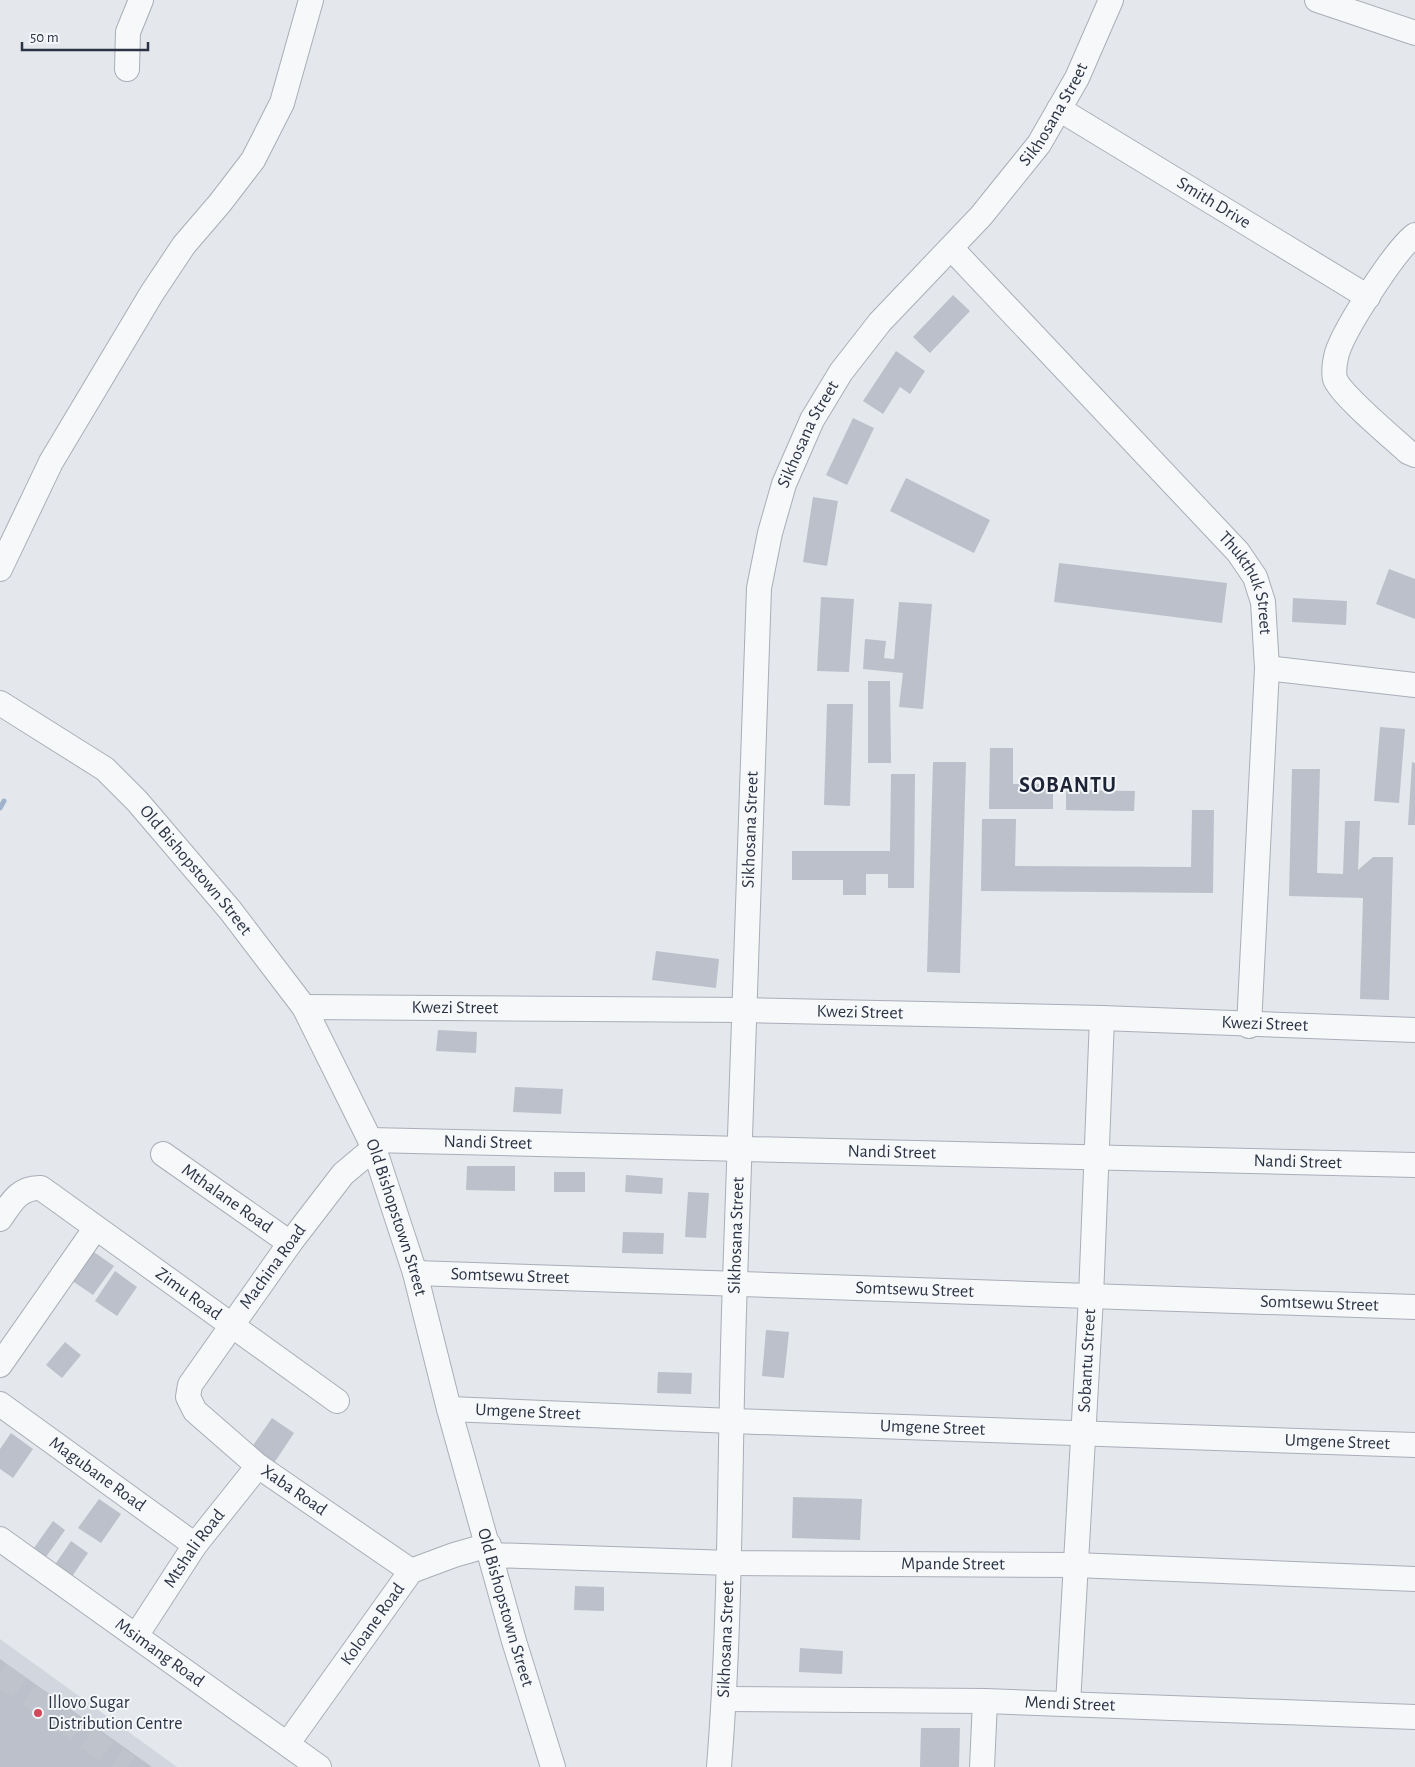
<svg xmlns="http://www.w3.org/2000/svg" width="1415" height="1767" viewBox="0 0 1415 1767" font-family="'Alegreya Sans',sans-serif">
<rect width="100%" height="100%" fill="#e4e7ec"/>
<path fill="#d2d6de" d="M0,1639L177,1767H0Z"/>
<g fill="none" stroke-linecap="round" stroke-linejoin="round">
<path stroke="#9fb4cc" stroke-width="5" d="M0,808L4,801"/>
</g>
<path fill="#bbc0ca" d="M953,295L970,311L930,353L913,337Z
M896,351L925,371L910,394L900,387L883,414L863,401Z
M853,418L874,428L847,485L826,475Z
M906,478L990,520L974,553L890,511Z
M813,497L838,501L827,566L803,562Z
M1059,563L1227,583L1222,623L1054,602Z
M1389,569L1415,579V619L1376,604Z
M821,597L854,599L849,672L817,671Z
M1293,598L1347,601L1346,625L1292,622Z
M899,602L932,604L923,709L899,707L903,673L863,669L865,639L886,641L884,658L894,659Z
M868,681H890L891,763H868Z
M827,704H853L850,806L824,805Z
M1380,727L1405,729L1399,803L1374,801Z
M990,748H1013V784H1053V809H989Z
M933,762H966L960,973L927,972Z
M1412,762L1415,763V825H1408Z
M1292,769H1320L1317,873L1343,874L1345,821H1360L1358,870L1373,857H1393L1389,1000L1360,999L1363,898L1289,896Z
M891,774H915L914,888H888V874H866V895H843V880H792V851H890Z
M1066,790L1135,791L1134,811L1066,810Z
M1192,810H1214L1213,893L981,891L982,819H1016L1015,866L1191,867Z
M656,951L719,959L716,988L652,980Z
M438,1030L477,1032L476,1053L436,1051Z
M515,1087L563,1089L561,1114L513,1112Z
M467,1166H515V1191L466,1190Z
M554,1172H585V1192H554Z
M626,1175L663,1178L662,1194L625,1192Z
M688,1192L709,1193L706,1238L685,1237Z
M623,1232L664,1233L663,1254L622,1253Z
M91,1250L114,1266L93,1295L71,1280Z
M115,1271L137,1287L117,1316L95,1301Z
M766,1330L789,1332L784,1378L762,1376Z
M65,1342L81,1355L62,1378L46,1365Z
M658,1372L692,1373L691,1394L657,1393Z
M272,1418L294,1433L274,1463L252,1447Z
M11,1433L33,1449L13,1478L0,1469V1449Z
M793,1497L862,1499L860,1540L792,1538Z
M99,1499L121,1514L101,1543L78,1528Z
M53,1521L65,1530L46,1557L34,1548Z
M71,1541L88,1553L71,1578L54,1566Z
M575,1586L604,1587V1611L574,1610Z
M800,1648L843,1651L842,1674L799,1672Z
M0,1659L152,1767H0Z
M921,1728H960L959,1767H920Z"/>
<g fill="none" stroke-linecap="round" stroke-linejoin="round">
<path stroke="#bfc3cb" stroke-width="24" stroke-dasharray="24 12" stroke-linecap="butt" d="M0,1674L128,1767"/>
<defs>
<g id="minor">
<path d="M1317,0L1415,33"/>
<path d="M127,69L128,32L141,0"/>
<path id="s1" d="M1059,109L1368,297"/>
<path d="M1415,235C1395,250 1345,328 1337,353C1335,361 1333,370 1335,379C1341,395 1393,438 1408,452L1415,455"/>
<path id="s2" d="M952,249L1238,552L1255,577L1263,602L1267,668L1249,1026"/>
<path d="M0,569L51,462L152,293L184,245L220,203L253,160L282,103L311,0"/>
<path d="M1267,668L1415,685"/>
<path id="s3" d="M0,703L105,769L137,801L230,910L304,1007L374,1148L415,1273L449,1409L514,1641L553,1767"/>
<path id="s4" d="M304,1007L745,1010L1102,1018L1415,1030"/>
<path id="s5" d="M370,1140L1415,1165"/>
<path id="s6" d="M374,1148L343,1174L290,1243L190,1385L188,1397L195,1411L258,1466L411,1571"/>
<path id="s7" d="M163,1154L290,1243"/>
<path id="s8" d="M0,1219C11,1203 19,1187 41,1188L337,1401"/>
<path id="s9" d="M415,1273L1415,1307"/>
<path d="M0,1365L95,1229"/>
<path id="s10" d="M0,1404L195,1545"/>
<path id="s11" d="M449,1409L732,1421L1415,1445"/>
<path id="s12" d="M0,1539L319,1767"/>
<path id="s13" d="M491,1555L730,1563L1075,1565L1415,1579"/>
<path id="s14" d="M136,1636L195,1545L258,1466"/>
<path id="s15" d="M724,1699L985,1701L1415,1717"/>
<path id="s16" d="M1068,1704L1091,1297L1102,1018"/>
<path id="s17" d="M288,1743L411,1571L454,1555L489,1545"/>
<path id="s18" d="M719,1767C732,1605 729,1443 735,1281C743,1050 751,819 759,588L770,533L784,484L812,420L841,372L880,322L981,216L1039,144L1077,78L1111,0"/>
<path d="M982,1767L985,1701"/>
</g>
</defs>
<use href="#minor" stroke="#a9aeb7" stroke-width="26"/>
<use href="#minor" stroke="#f7f8fa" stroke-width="24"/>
</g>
<circle fill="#d1495b" stroke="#f4f6f9" stroke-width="2" cx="38" cy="1713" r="5"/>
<g text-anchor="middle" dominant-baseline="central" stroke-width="4" stroke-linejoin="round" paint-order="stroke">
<g font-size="18" fill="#2b3445" stroke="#f4f6f9">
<text stroke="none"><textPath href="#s18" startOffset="1748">Sikhosana Street</textPath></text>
<text stroke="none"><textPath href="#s1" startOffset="181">Smith Drive</textPath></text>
<text stroke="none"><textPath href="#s18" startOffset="1342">Sikhosana Street</textPath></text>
<text stroke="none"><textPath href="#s2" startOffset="449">Thukthuk Street</textPath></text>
<text stroke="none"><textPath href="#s18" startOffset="938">Sikhosana Street</textPath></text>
<text stroke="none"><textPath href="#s3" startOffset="260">Old Bishopstown Street</textPath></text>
<text stroke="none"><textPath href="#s4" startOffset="151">Kwezi Street</textPath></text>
<text stroke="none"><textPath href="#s4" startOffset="556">Kwezi Street</textPath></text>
<text stroke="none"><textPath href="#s4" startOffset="961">Kwezi Street</textPath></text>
<text stroke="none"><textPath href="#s5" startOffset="118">Nandi Street</textPath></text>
<text stroke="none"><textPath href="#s5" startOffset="522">Nandi Street</textPath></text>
<text stroke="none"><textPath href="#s5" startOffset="928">Nandi Street</textPath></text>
<text stroke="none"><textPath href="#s7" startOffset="78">Mthalane Road</textPath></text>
<text stroke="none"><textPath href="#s3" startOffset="665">Old Bishopstown Street</textPath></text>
<text stroke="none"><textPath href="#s18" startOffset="532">Sikhosana Street</textPath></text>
<text transform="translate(273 1267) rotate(-54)">Machina Road</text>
<text stroke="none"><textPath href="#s9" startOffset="95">Somtsewu Street</textPath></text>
<text stroke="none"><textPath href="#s9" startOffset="500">Somtsewu Street</textPath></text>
<text stroke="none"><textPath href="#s8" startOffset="236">Zimu Road</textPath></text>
<text stroke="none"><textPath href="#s9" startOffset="905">Somtsewu Street</textPath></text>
<text stroke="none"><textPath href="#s16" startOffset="344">Sobantu Street</textPath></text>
<text stroke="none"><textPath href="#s11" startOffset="79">Umgene Street</textPath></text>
<text stroke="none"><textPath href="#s11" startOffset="484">Umgene Street</textPath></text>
<text stroke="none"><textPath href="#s11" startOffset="889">Umgene Street</textPath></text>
<text stroke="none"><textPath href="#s10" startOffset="120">Magubane Road</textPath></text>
<text stroke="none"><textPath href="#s6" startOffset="456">Xaba Road</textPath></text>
<text stroke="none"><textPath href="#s14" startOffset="105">Mtshali Road</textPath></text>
<text stroke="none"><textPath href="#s13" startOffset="462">Mpande Street</textPath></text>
<text stroke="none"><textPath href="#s3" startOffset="1070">Old Bishopstown Street</textPath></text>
<text stroke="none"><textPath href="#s17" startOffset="146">Koloane Road</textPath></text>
<text stroke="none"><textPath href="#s18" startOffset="128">Sikhosana Street</textPath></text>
<text stroke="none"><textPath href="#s12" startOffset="196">Msimang Road</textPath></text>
<text stroke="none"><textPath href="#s15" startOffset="346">Mendi Street</textPath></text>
</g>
<g font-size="18" fill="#2b3445" stroke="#f4f6f9" text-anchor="start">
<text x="48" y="1703">Illovo Sugar<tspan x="48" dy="21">Distribution Centre</tspan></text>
</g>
<g font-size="22" font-weight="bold" letter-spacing="1" fill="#1d2536" stroke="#f4f6f9">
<text x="1068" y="785">SOBANTU</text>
</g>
</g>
<path d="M22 42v8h126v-8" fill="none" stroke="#2b3445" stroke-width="2.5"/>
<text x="30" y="42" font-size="15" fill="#2b3445" stroke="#f4f6f9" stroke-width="4" paint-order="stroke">50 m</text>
</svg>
